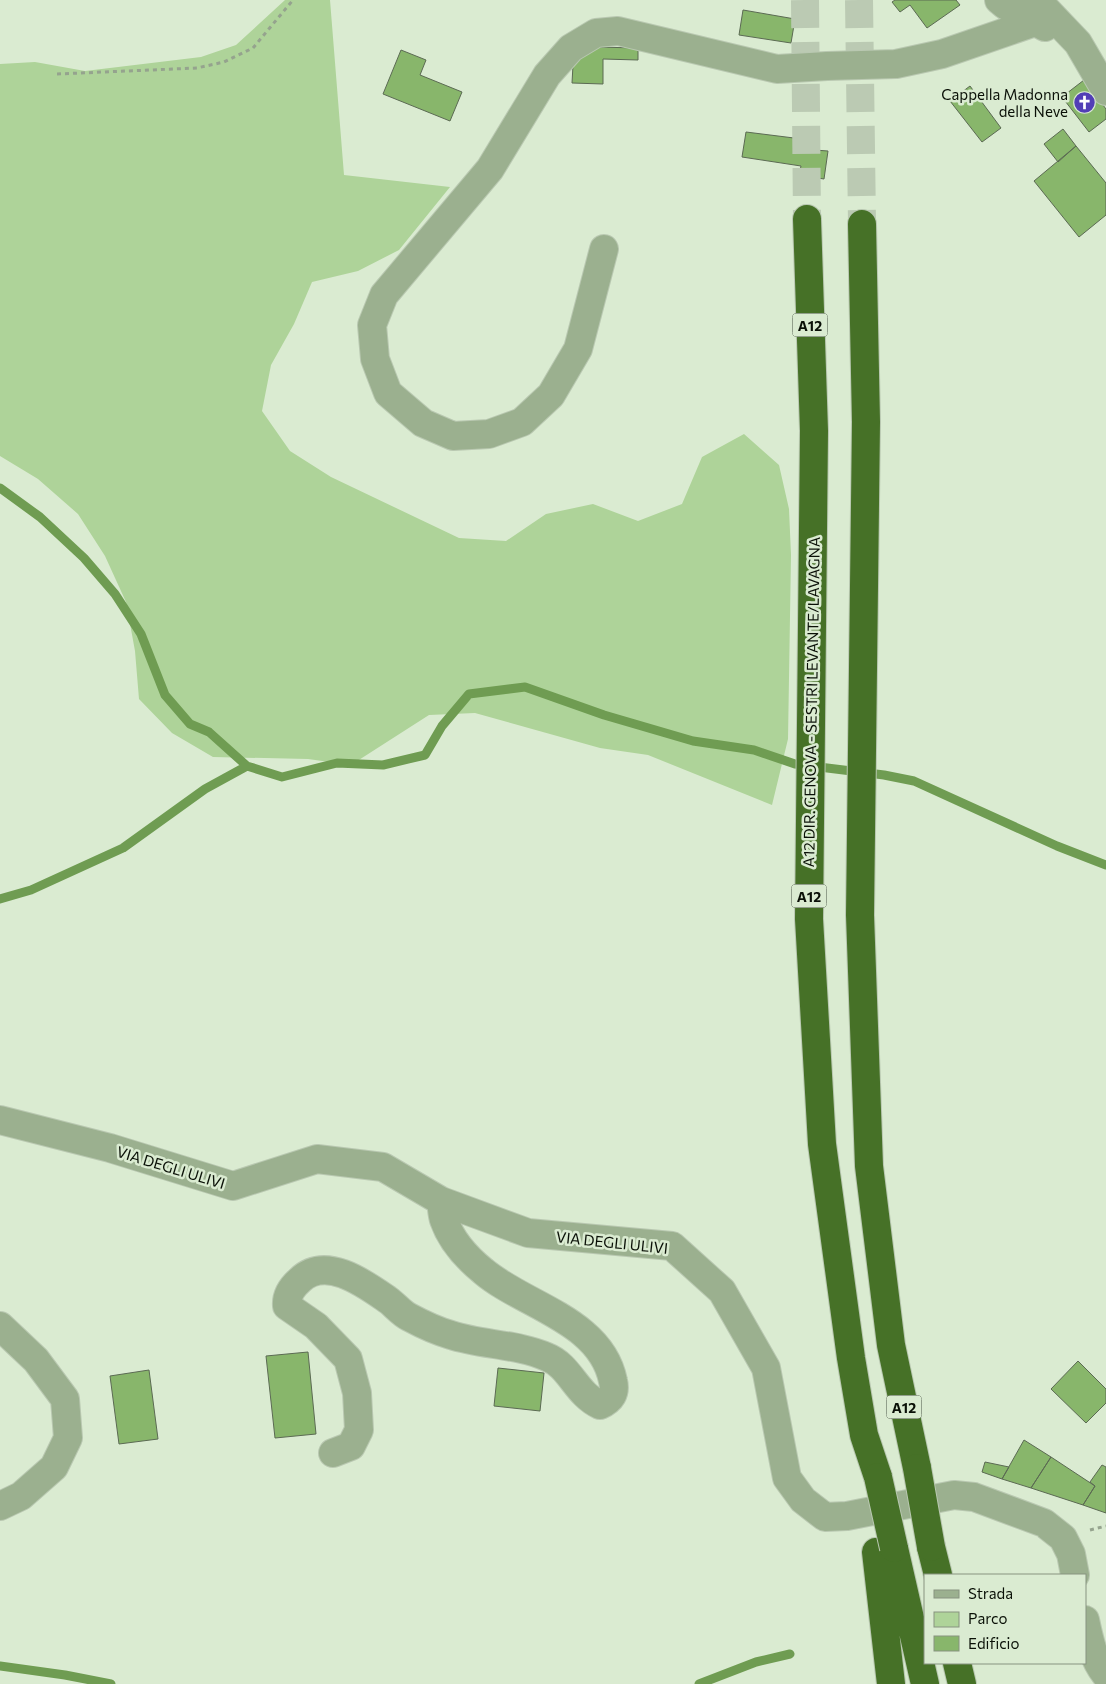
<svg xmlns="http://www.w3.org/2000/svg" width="1106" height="1684" viewBox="0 0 1106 1684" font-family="Commissioner,sans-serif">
<rect width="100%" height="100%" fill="#daebd1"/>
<path fill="#aed399" d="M285,0H330L344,175L450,187L399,250L358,271L312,282L294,324L271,365L262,411L290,451L331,477L459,538L506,541L546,514L593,504L638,521L682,504L702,457L744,434L779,465L789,509L791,555L788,739L772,805L648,755L600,748L475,713L429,715L351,765L308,759L213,757L172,733L139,699L135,651L126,602L105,556L78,514L38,479L0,456V64L35,62L85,71L201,57L236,45Z"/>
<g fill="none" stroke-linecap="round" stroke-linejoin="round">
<path stroke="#6f9c52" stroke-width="9" d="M0,488L40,517L84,558L115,594L141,634L165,695L190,724L209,732L247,766L282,777L337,763L383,765L425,755L442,726L469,694L525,687L604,715L693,741L754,750L795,764L884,775L914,781L1057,846L1106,865
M0,899L31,890L123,848L205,789L247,766
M0,1666L65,1675L111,1684
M699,1684L756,1662L790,1654"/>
</g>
<path fill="#88b66b" stroke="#5b6a53" d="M895,0H956L960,5L927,28L910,5L900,12L892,2Z
M743,10L795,19L791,43L739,35Z
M596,47L638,48V60L603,59V84L572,83L573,65Z
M401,50L426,60L420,75L462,92L450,121L383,94Z
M1084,80L1106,109V119L1089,132L1062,97Z
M970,86L1001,128L982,142L950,101Z
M1063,129L1076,146L1058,162L1044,144Z
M746,132L802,139L801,149L828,151L824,179L799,175L801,166L742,157Z
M1076,146L1106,183V215L1079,237L1034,181Z
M308,1352L316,1434L275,1438L266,1356Z
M1078,1361L1106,1389V1403L1086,1423L1051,1389Z
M498,1368L544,1373L540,1411L494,1406Z
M149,1370L158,1439L119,1444L110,1376Z
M1024,1440L1051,1457L1031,1488L1002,1479Z
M1051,1457L1095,1486L1083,1505L1031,1488Z
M985,1462L1009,1467L1002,1479L982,1472Z
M1102,1465L1106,1467V1513L1083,1505L1095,1486L1090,1482Z"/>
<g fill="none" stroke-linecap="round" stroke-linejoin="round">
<path stroke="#bbcab3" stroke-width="28" stroke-dasharray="28 14" stroke-linecap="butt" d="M805,0L807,219
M859,0L862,224"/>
<defs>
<path id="minor" d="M999,0L1005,5L1045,27
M1037,0L1078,43L1106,91
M604,249L578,349L551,395L522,422L489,434L453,436L423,423L388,393L375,359L372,325L384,295L490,169L547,75L571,48L596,33L618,31L777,69L827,66L896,64L942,54L1035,22
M0,1120L110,1148L233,1186L317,1159L383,1167L441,1201L528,1233L672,1246L722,1291L766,1368L787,1478L803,1500L825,1517L847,1516L954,1495L974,1497L1044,1523L1063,1538L1071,1554L1075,1575
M0,1326L36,1360L65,1399L68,1438L54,1467L21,1496L0,1506
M333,1453L351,1446L359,1430L357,1393L348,1359L316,1326L287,1306C286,1295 292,1287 300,1280C326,1255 365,1284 388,1300C395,1305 401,1313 409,1317C422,1324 437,1331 451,1335C481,1345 518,1344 547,1357C570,1366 576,1394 600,1405C611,1400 616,1393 613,1381C601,1320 524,1306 483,1271C467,1258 451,1240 444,1220C442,1214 442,1207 441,1201
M1085,1620C1089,1639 1093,1659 1106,1675"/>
<path id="highway" d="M807,219L814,431L809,919L822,1144L851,1358L864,1435L878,1477
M862,224L866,422L860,915L869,1166L891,1345L917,1468
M931,1547L938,1575
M894,1548L925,1684
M876,1552L891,1684
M957,1663L962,1684"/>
</defs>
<use href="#minor" stroke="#b9c8b1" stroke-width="30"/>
<use href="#highway" stroke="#b9c8b1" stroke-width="30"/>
<path stroke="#95a38e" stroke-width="3" stroke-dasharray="4 4" stroke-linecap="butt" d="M57,74L197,68L224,62L253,48L293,0
M1090,1530L1106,1526"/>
<use href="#minor" stroke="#9bb08f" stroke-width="28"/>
<use href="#highway" stroke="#467127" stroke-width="28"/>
<defs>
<path id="highway-bridge" d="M917,1468L931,1547
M878,1477L894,1548"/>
</defs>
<use href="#highway-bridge" stroke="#b9c8b1" stroke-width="30" stroke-linecap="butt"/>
<use href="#highway-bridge" stroke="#467127" stroke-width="28"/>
</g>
<defs>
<symbol id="church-disc" viewBox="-11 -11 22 22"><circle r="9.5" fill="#523eb6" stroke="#daebd1"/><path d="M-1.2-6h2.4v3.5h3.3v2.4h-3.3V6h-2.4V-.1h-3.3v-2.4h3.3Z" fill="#fff"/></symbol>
</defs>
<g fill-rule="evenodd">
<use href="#church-disc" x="1072" y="90" width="25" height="25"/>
</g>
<g text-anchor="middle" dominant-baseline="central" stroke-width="5" stroke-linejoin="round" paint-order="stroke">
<g fill="#daebd1" stroke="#485244" stroke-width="1">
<rect x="792.5" y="313.5" width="35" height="23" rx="4"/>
<rect x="791.5" y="884.5" width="35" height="23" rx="4"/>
<rect x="886.5" y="1395.5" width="35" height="23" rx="4"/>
</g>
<g font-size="14" font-weight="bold" fill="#0a1007">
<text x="810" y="325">A12</text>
<text x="809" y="896">A12</text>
<text x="904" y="1407">A12</text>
</g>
<g font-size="15" fill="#0a1007" stroke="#daebd1" text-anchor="end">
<text x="1068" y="94">Cappella Madonna<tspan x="1068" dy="17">della Neve</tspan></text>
</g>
<g font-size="15" fill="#0a1007" stroke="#daebd1">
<text transform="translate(811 702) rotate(-89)">A12 DIR. GENOVA - SESTRI LEVANTE/LAVAGNA</text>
<text transform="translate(171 1167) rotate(17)">VIA DEGLI ULIVI</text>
<text transform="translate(612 1242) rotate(6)">VIA DEGLI ULIVI</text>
</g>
</g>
<rect x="924" y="1574" width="162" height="90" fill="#daebd1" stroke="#879380"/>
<rect x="934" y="1590" width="25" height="8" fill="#9bb08f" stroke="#879380"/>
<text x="968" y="1599" font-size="15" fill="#0a1007">Strada</text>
<rect x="934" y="1612" width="25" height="15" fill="#aed399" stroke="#879380"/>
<text x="968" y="1624" font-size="15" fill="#0a1007">Parco</text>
<rect x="934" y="1636" width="25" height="15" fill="#88b66b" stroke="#879380"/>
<text x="968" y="1649" font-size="15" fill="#0a1007">Edificio</text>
</svg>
